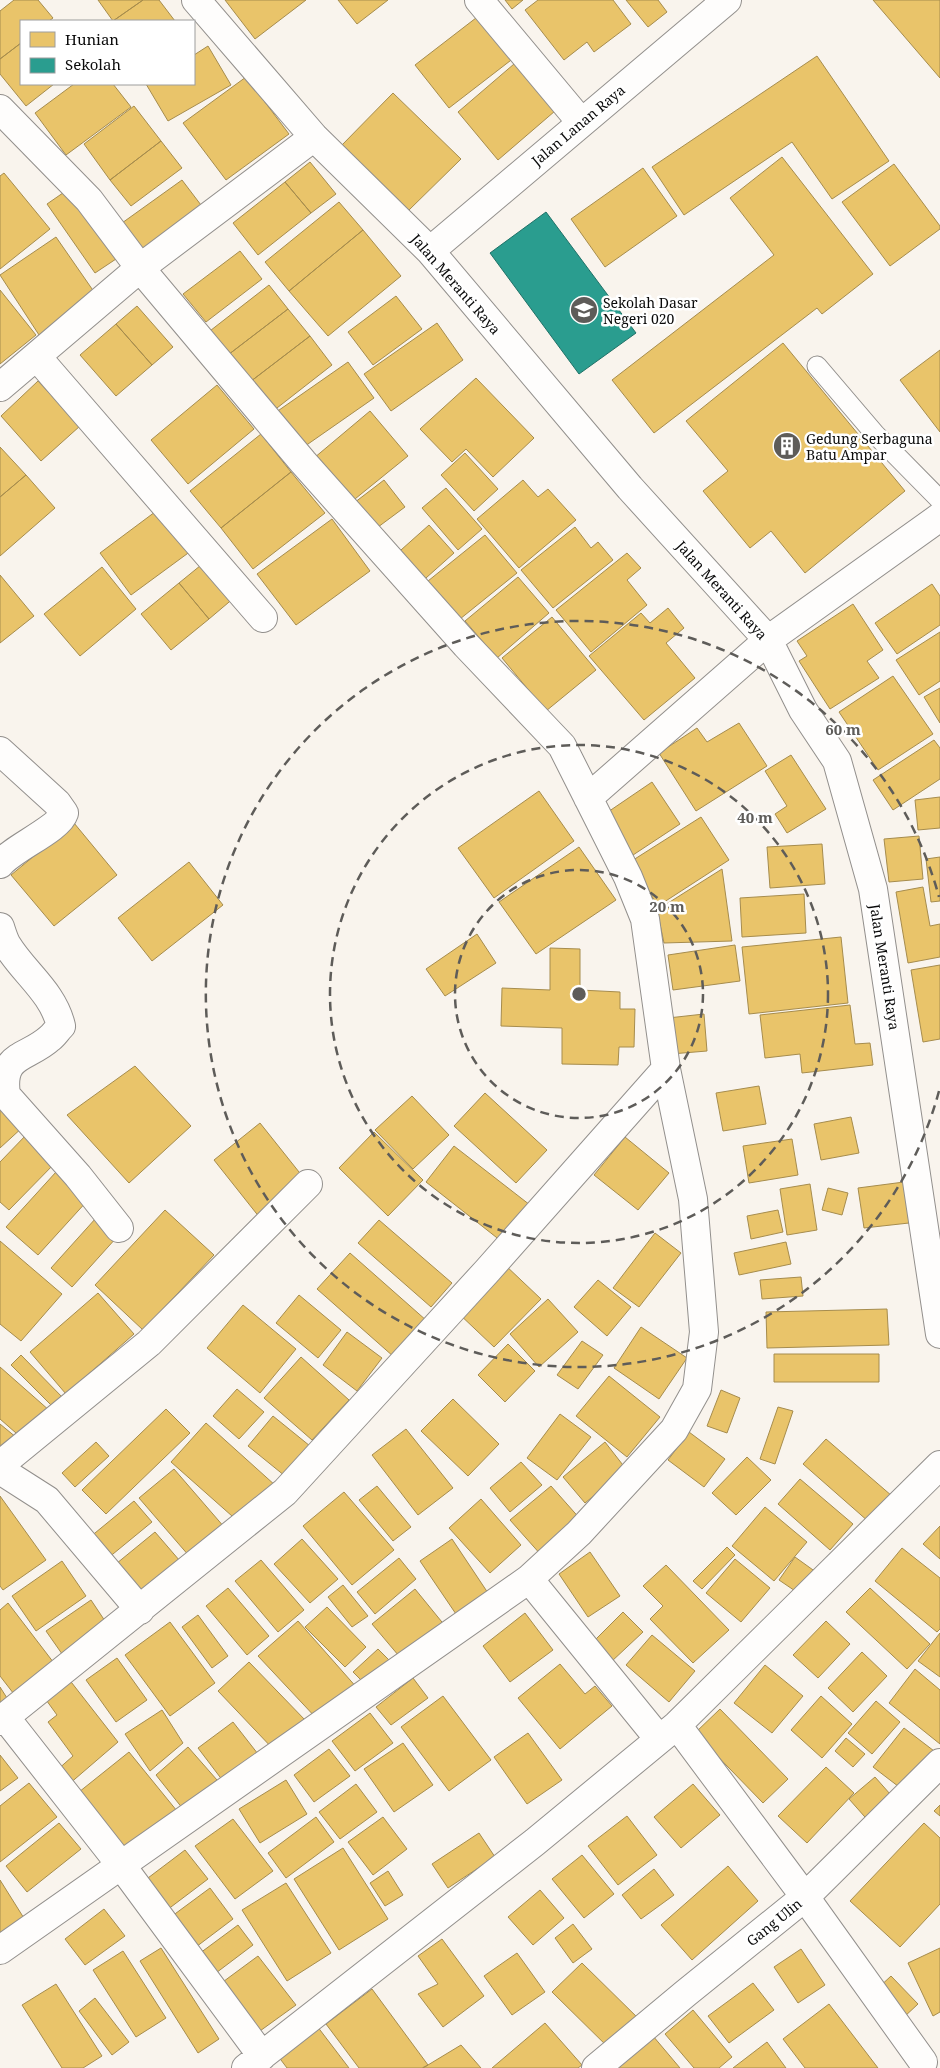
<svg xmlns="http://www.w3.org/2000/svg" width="940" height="2068" viewBox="0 0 940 2068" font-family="'Noto Serif',serif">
<rect width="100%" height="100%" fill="#f9f4ed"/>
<path fill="#e9c46a" stroke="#a68c4d" d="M14,0H38L53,18L49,21H21V43L0,59V11Z
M98,0H143L113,21Z
M143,0H159L175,21H113Z
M225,0H306L255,39Z
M338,0H388L357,24Z
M505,0H523L512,9Z
M538,0H613L631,24L594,52L587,42L564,60L525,10Z
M626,0H658L667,12L648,27Z
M873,0H940V78Z
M485,11L519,54L449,108L415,65Z
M21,43V84H54L26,106L0,74V59Z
M208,46L231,85L168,121L146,84H194V55Z
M817,56L889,161L832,199L792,142L684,215L652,167Z
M521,58L562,105L498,160L458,112Z
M246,77L289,134L226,180L183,123Z
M74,84H113L131,107L66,155L35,113Z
M393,93L461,159L408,211L341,146Z
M134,106L161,141L110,180L84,144Z
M161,141L182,168L131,206L110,180Z
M782,157L873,274L822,314L817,308L654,433L612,380L774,255L730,198Z
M310,162L336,194L311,213L285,182Z
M894,164L940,226V229L890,266L842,202Z
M643,168L677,216L605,267L571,219Z
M4,173L50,229L0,269V176Z
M182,180L204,209L137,259L115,228Z
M285,182L311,213L258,255L233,223Z
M73,186L122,255L95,273L47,204Z
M339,202L363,230L289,291L265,262Z
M363,230L401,276L328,336L289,291Z
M56,237L99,299L41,338L0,275Z
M240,251L262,279L206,322L183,294Z
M269,285L288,309L224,358L206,334Z
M0,290L36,335L0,364Z
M396,296L422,329L373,365L348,332Z
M137,306L173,347L152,365L116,324Z
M288,309L310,336L246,385L224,358Z
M437,323L463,360L391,411L364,374Z
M116,324L152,365L116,396L80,355Z
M310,336L332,365L268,415L246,385Z
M783,343L905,491L805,573L771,531L750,548L703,491L728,471L686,421Z
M940,350V432L900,380Z
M348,362L374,398L298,451L272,415Z
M476,378L534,438L493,477L466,449L452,462L420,429Z
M38,381L80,426L41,461L1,416Z
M217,385L254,429L188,484L151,440Z
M370,411L408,456L350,503L314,458Z
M261,434L291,472L221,528L190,491Z
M0,447L26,475L0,497Z
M465,453L498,489L474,511L441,475Z
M291,472L325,513L253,569L221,528Z
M26,475L55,508L0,556V497Z
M384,480L405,507L370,533L350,506Z
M523,480L538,497L548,489L576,520L519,568L477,519Z
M446,488L482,529L458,550L422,508Z
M163,506L195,548L131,595L100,553Z
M332,519L370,571L296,625L257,574Z
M429,525L454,553L417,586L392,558Z
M575,527L591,548L598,542L613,560L553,608L521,570Z
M485,535L517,573L460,619L428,581Z
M627,553L641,568L627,580L647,605L591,652L556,610Z
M206,561L235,597L209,619L179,583Z
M102,567L136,609L80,656L44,614Z
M0,575L34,616L0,643Z
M518,577L549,613L497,658L465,621Z
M179,583L209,619L171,650L141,614Z
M932,584L940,596V625L897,654L875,623Z
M853,604L883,650L867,661L879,678L830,709L799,661L807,656L797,641Z
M668,608L684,628L666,643L695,678L644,720L589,656L641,613L650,623Z
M552,617L596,670L546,711L502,658Z
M940,632V681L919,695L896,660Z
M893,676L933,734L878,770L839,712Z
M940,688V723L924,697Z
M739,723L767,766L696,811L659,753L697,728L707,742Z
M934,740L940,748V779L893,810L873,780Z
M791,755L826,809L787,833L775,814L787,806L765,771Z
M652,782L680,824L630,857L602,816Z
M539,791L574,841L494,898L458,848Z
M940,797V828L918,830L915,800Z
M701,817L729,860L658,906L630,862Z
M74,823L117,875L54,926L11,875Z
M919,836L923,879L889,882L884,839Z
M822,844L825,884L770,888L767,847Z
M579,847L616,900L536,954L499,902Z
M940,857V901L931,902L926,859Z
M189,862L223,905L152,961L118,918Z
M722,869L732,941L664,943L657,910Z
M923,887L930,926L940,924V957L908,963L896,892Z
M804,894L806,933L742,937L740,898Z
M477,934L496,963L445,996L426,969Z
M841,937L848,1003L749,1014L742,947Z
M735,945L740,981L673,990L668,955Z
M550,948L580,949V990L620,992V1009H635L634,1047H619L618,1065L562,1064V1028L501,1026L502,988L550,990Z
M940,965V1039L923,1042L911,970Z
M850,1005L855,1044L870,1043L873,1065L802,1073L800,1054L765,1058L760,1015Z
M704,1014L707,1051L671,1054L668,1018Z
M135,1066L191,1126L129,1183L67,1115Z
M759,1086L766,1124L723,1131L716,1093Z
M485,1093L547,1150L516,1183L454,1126Z
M412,1096L449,1135L413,1169L375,1130Z
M0,1100L24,1126L0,1148Z
M851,1117L859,1153L821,1160L814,1124Z
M260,1123L307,1182L260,1218L214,1160Z
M374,1132L423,1180L388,1216L339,1168Z
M28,1133L57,1161L9,1210L0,1202V1162Z
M625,1137L669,1173L638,1210L594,1175Z
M792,1139L798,1175L749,1183L743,1146Z
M454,1146L530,1205L501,1241L426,1182Z
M56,1172L88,1200L38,1255L6,1227Z
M904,1182L909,1223L864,1228L858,1188Z
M810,1184L817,1230L787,1235L780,1189Z
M828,1188L848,1193L842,1215L822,1210Z
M165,1210L214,1255L143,1330L95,1285Z
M778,1210L783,1232L751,1239L747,1216Z
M96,1218L117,1237L72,1287L51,1268Z
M379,1220L452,1283L431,1307L358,1243Z
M655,1233L681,1253L639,1307L613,1288Z
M0,1241L62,1294L21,1341L0,1324Z
M786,1242L791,1264L739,1275L734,1253Z
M350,1253L427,1321L394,1357L317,1289Z
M503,1263L541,1299L494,1347L456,1311Z
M801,1277L803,1296L762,1299L760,1280Z
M598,1280L631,1307L607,1336L574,1307Z
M98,1293L134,1334L66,1394L30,1352Z
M299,1295L341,1330L318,1358L276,1323Z
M548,1299L578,1332L539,1367L510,1334Z
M243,1305L296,1349L260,1393L207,1348Z
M887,1309L889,1345L767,1348L766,1312Z
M641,1327L687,1358L659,1399L614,1368Z
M347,1332L382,1358L357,1391L323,1365Z
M582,1341L603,1355L578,1389L557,1375Z
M508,1344L535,1371L505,1402L478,1375Z
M774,1354H879V1382H774Z
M21,1355L65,1400L55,1409L11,1365Z
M301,1357L349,1400L312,1440L264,1398Z
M0,1367L50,1411L24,1440L0,1419Z
M609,1376L660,1417L627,1457L576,1416Z
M237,1389L264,1412L239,1439L213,1416Z
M721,1390L740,1398L727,1433L707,1426Z
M453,1399L499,1444L468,1476L421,1431Z
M778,1407L793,1411L775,1464L760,1459Z
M166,1409L190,1433L106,1514L82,1490Z
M560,1414L591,1437L557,1480L527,1458Z
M273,1416L310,1446L285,1476L248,1446Z
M206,1423L276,1486L241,1524L171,1462Z
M0,1424L17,1438L0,1459Z
M406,1429L453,1488L418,1515L372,1455Z
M689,1432L725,1459L704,1487L668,1460Z
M826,1439L892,1496L869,1522L803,1464Z
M96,1442L109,1456L75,1487L62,1473Z
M605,1442L626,1469L585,1503L563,1477Z
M747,1457L771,1480L736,1515L712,1493Z
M521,1462L542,1485L510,1512L490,1488Z
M174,1469L225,1528L190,1557L139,1498Z
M800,1479L853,1524L830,1550L778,1504Z
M377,1486L411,1527L393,1541L359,1500Z
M551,1486L582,1521L542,1556L510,1520Z
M344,1492L394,1550L352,1585L303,1526Z
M0,1496L46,1560L3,1590L0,1586Z
M481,1499L521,1545L490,1573L449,1528Z
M134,1501L152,1522L102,1563L84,1542Z
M765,1507L807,1542L774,1581L732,1546Z
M940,1526V1559L923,1544Z
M155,1532L186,1568L141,1605L111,1568Z
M302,1539L338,1579L310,1603L274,1564Z
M452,1539L490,1596L458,1617L420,1561Z
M727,1547L735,1555L702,1589L693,1581Z
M902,1548L940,1578V1629L937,1632L875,1581Z
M590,1552L620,1596L588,1617L559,1574Z
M795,1557L820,1575L804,1597L779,1580Z
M399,1558L416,1579L375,1614L357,1592Z
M735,1559L770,1588L741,1622L706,1593Z
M261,1560L304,1610L278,1632L235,1581Z
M62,1561L86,1596L36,1631L12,1596Z
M666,1565L729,1630L693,1663L650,1619L663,1606L643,1586Z
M343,1585L368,1616L352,1627L328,1597Z
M228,1588L269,1636L247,1655L206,1606Z
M870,1588L930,1644L907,1669L846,1612Z
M415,1589L446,1627L404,1662L372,1624Z
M91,1600L111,1630L67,1661L46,1631Z
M8,1603L57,1667L17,1698L0,1676V1610Z
M327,1607L366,1647L345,1667L305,1627Z
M623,1612L643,1632L611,1662L592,1643Z
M525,1613L553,1650L510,1682L483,1646Z
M198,1615L228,1656L212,1668L182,1627Z
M298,1621L358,1689L318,1720L258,1656Z
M826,1621L850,1644L818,1678L793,1655Z
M170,1622L215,1683L170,1716L125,1655Z
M940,1633V1677L918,1661Z
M652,1635L695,1671L669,1702L626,1665Z
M378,1649L393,1664L368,1687L353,1672Z
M862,1652L887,1676L853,1712L828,1688Z
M117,1658L147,1700L116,1722L86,1680Z
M249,1662L306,1721L275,1751L218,1691Z
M560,1664L585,1694L595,1686L612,1706L560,1749L518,1698Z
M765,1665L803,1696L772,1733L734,1703Z
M915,1669L940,1690V1744L889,1703Z
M68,1678L118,1742L68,1785L56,1771L73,1756L48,1722L57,1715L44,1697Z
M413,1678L428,1698L391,1725L376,1707Z
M0,1687L7,1698L0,1703Z
M443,1696L491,1760L449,1791L401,1727Z
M821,1696L852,1724L822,1758L791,1730Z
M876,1701L900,1722L872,1754L848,1733Z
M720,1709L788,1779L763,1803L695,1733Z
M162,1710L183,1743L150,1771L125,1734Z
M370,1713L393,1743L355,1771L332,1741Z
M233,1722L258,1754L223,1781L198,1748Z
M904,1728L938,1754L907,1793L873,1767Z
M528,1733L562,1780L527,1804L494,1757Z
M846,1738L865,1754L853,1767L835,1751Z
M403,1743L433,1785L394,1812L364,1769Z
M188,1747L217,1780L183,1809L156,1775Z
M329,1749L350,1776L314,1802L294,1775Z
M129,1752L177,1811L121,1855L74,1796Z
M0,1755L18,1778L0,1791Z
M826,1767L854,1793L807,1843L778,1816Z
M875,1777L898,1803L872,1825L849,1799Z
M286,1780L307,1814L260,1843L239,1809Z
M29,1783L57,1817L0,1862V1806Z
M356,1784L377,1812L340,1839L319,1812Z
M693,1784L720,1815L681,1848L654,1817Z
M940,1805V1816L934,1811Z
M627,1816L657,1855L618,1885L588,1846Z
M316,1817L334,1842L286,1878L268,1853Z
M383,1817L407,1849L373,1875L348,1842Z
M233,1819L273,1871L235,1899L195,1846Z
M59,1823L81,1849L27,1892L6,1866Z
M924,1823L940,1838V1904L900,1947L850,1901Z
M479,1833L495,1857L448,1888L432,1864Z
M343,1848L388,1919L339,1950L294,1879Z
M185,1850L208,1879L163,1913L140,1884Z
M582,1855L614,1894L584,1918L552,1879Z
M728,1866L758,1901L692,1960L661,1925Z
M654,1869L674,1895L641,1919L622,1895Z
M388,1871L403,1895L385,1906L370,1883Z
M0,1880L27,1923L0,1939Z
M286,1883L331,1953L287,1981L242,1910Z
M210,1888L233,1919L188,1953L164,1922Z
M540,1890L564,1918L533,1945L508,1917Z
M104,1909L125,1936L85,1965L65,1939Z
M573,1924L592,1949L573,1963L555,1938Z
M238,1925L253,1945L208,1979L192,1959Z
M442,1939L484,1996L443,2027L418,1994L438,1984L418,1956Z
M161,1948L219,2039L198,2053L140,1961Z
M940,1948V2012L933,2016L908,1963Z
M801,1949L825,1985L798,2003L774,1967Z
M123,1951L166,2018L136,2037L93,1970Z
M517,1953L545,1992L512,2015L484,1976Z
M258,1956L296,2005L253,2036L216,1987Z
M582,1963L643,2023L614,2053L552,1992Z
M891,1976L918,2004L903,2018L876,1990Z
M753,1983L774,2010L729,2043L708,2016Z
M56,1984L102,2056L83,2068H62L22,2005Z
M372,1989L428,2065L422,2068H359L326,2024Z
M95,1998L129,2042L112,2055L79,2011Z
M829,2004L878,2068H805L783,2039Z
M693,2010L732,2057L719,2068H694L665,2034Z
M545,2023L582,2065L578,2068H492Z
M317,2026L349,2068H287L278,2056Z
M653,2036L680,2068H616Z
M767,2042L786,2068H733Z
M461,2045L481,2068H423Z"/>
<path fill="#2a9d8f" stroke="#207167" d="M546,212L636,333L579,374L490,253Z"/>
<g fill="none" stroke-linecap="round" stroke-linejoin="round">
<defs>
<path id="lane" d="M817,366L875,434L940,500"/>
<path id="street" d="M196,0L314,137L430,251L630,488L768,640L803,710L837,761L873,889L940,1334
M479,0L581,122
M0,109L89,200L140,268L303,462L466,645L562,746L628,877L645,919L666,1069L693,1199L704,1332L697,1389L674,1430L579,1533L529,1579L0,1950
M430,251L727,0
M37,357L263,618
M0,387L140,268L314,137
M0,751L57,803L64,813C59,829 13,848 0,864
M588,798L768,640L940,517
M0,927C2,933 4,940 7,945C24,973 53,992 61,1026C57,1030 54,1035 50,1038C27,1059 0,1053 6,1095L78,1176L119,1228
M0,1465L149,1343L308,1184
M0,1470L47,1500L140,1610
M529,1579L659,1739
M5,1717L121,1865L262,2056
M0,1721L285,1492L488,1270L666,1069
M677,1725L805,1897L923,2062
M246,2068L535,1842L677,1725L940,1465
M596,2068L686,1993L805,1897L940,1763"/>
</defs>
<use href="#lane" stroke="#928f8c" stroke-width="21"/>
<use href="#street" stroke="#928f8c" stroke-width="30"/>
<use href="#lane" stroke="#fefdfc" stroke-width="19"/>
<use href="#street" stroke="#fefdfc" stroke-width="28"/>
</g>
<g fill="none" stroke="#5e5c59" stroke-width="2.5" stroke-dasharray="9 6">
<circle cx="579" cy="994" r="124"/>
<circle cx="579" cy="994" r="249"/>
<path d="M939 1091A373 373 0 1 1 939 897"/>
</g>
<defs>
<symbol id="school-disc" viewBox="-11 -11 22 22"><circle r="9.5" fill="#5e5c59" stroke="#fff"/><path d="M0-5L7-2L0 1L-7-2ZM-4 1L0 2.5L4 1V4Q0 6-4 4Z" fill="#fff"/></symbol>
<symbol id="building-disc" viewBox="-11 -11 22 22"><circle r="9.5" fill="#5e5c59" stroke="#fff"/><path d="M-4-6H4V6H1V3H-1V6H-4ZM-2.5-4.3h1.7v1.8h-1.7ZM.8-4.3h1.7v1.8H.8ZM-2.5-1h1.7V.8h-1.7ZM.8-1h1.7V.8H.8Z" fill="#fff"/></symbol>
</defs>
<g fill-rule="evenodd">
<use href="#school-disc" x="568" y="294" width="32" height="32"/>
<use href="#building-disc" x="771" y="430" width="32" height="32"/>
</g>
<g text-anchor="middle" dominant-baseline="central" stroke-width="5" stroke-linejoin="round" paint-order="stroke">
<g font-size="14" fill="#0a0a0a" stroke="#fff">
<text transform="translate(578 125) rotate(-40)">Jalan Lanan Raya</text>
<text transform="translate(456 284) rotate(49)">Jalan Meranti Raya</text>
<text transform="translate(722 590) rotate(48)">Jalan Meranti Raya</text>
<text transform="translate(885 967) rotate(81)">Jalan Meranti Raya</text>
<text transform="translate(774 1922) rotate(-39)">Gang Ulin</text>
</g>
<g font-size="14" fill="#0a0a0a" stroke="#fff" text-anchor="start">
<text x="603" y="302">Sekolah Dasar<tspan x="603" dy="16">Negeri 020</tspan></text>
<text x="806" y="438">Gedung Serbaguna<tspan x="806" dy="16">Batu Ampar</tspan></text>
</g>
</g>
<circle cx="579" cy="994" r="8" fill="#5e5c59" stroke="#fff" stroke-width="2.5"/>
<g font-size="15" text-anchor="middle" font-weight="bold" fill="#5e5c59" stroke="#fff" stroke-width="5" stroke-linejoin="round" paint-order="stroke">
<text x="843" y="735">60 m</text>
<text x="755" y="823">40 m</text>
<text x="667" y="912">20 m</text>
</g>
<rect x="20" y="20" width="175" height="65" fill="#ffffff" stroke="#9d9d9d"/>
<rect x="30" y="32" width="25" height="15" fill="#e9c46a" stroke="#9d9d9d"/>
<text x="65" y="45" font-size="15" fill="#0a0a0a">Hunian</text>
<rect x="30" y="58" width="25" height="15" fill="#2a9d8f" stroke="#9d9d9d"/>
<text x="65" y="70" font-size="15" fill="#0a0a0a">Sekolah</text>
</svg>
